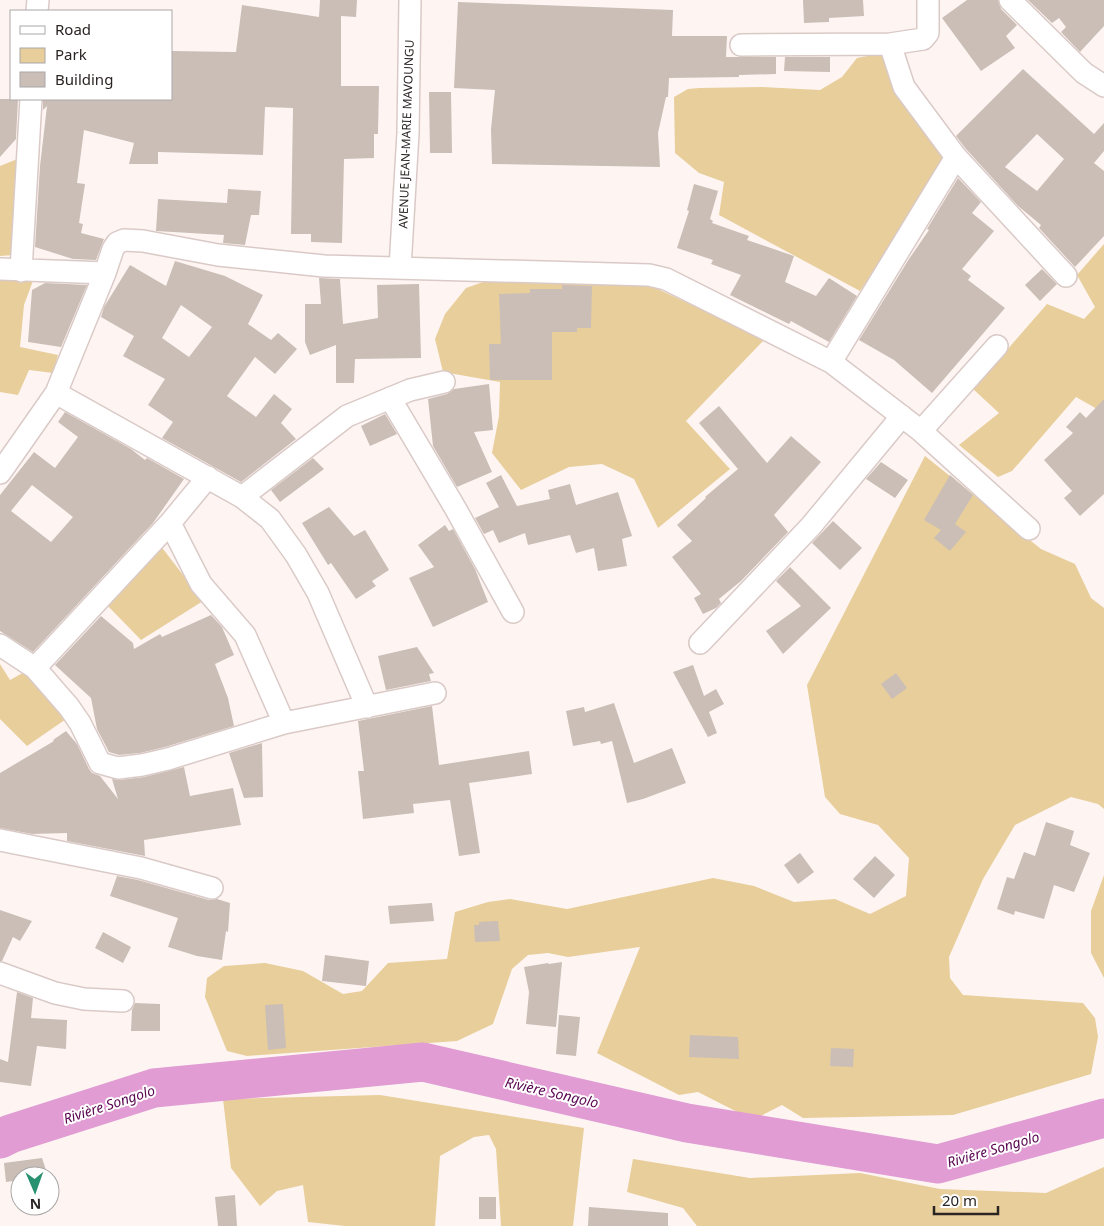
<svg xmlns="http://www.w3.org/2000/svg" width="1104" height="1226" viewBox="0 0 1104 1226" font-family="'Noto Sans',sans-serif">
<rect width="100%" height="100%" fill="#fef5f3"/>
<path fill="#e8ce9a" d="M883,53L948,162L860,291L719,215L724,182L699,173L675,153L674,97L688,89L699,88L762,87L820,90L842,77L857,58Z
M20,158L14,255L0,256V166Z
M1104,244V413L1076,397L1012,471L998,477L959,445L999,413L973,389L1047,304L1084,319L1095,307L1077,275Z
M0,275L34,278L24,305L20,347L58,355L53,373L29,370L18,395L0,392Z
M486,281L649,285L765,339L686,421L730,469L658,528L634,479L602,464L569,467L521,490L492,453L499,416L500,382L443,372L435,339L445,314L466,288Z
M925,456L1041,549L1075,564L1091,598L1104,608V809L1098,804L1071,797L1015,825L983,879L949,957L950,978L963,995L1083,1003L1095,1018L1098,1037L1091,1074L953,1115L803,1118L782,1105L753,1120L698,1092L679,1095L597,1053L640,947L568,957L548,953L528,955L512,969L493,1024L457,1041L247,1056L227,1051L205,997L207,978L224,966L265,963L303,971L343,994L362,991L388,963L447,959L455,912L488,902L510,899L567,909L713,878L754,886L794,902L835,899L870,914L906,896L909,858L878,825L840,814L825,797L807,685Z
M160,545L203,601L141,640L105,603Z
M0,664L10,680L28,670L69,717L27,746L0,719Z
M1104,875V978L1091,953V911Z
M380,1095L584,1128L573,1226H501L496,1149L489,1135L474,1137L440,1156L435,1226H345L308,1222L303,1185L277,1191L260,1206L231,1168L223,1099Z
M633,1159L750,1178L860,1173L940,1189L1046,1193L1104,1167V1226H697L683,1208L627,1192Z"/>
<g fill="none" stroke-linecap="round" stroke-linejoin="round">
<path stroke="#e09cd3" stroke-width="39" d="M0,1139L10,1134L154,1088L423,1062L687,1123L938,1164L1104,1118"/>
</g>
<path fill="#cabeb6" fill-rule="evenodd" d="M320,0H357L356,17L341,16V86H379L378,134H374V158L344,159L342,243L311,242V234H291L293,108L265,107L263,155L158,152V164H129L134,143L84,130L77,183L85,184L79,223L83,224L81,233L104,239L96,260L73,259L35,247L40,166L47,106L43,110V99H171L172,51L236,52L242,5L319,17Z
M803,0H863L864,16L829,18V22L804,23Z
M967,0H998L1001,9L1017,25L1006,36L1015,48L981,71L942,18Z
M1028,0H1104V26L1080,52L1061,32L1066,27L1059,18L1052,23Z
M458,2L673,10L672,36H727L726,57H776V74L739,75V77L669,78L668,97H666L658,133L660,167L492,164L491,129L495,90L454,88Z
M785,57H830V72L784,71Z
M1023,69L1094,134L1104,123V151L1094,163L1104,171V236L1075,267L1039,228L1041,225L1018,206L966,149L956,136ZM1037,134L1064,159L1037,191L1005,167Z
M429,92H451L452,153H430Z
M0,99H18L16,139L0,157Z
M958,178L981,202L972,213L994,231L962,269L971,276L968,280L1005,308L932,393L894,360L859,340L909,259L929,230L927,229Z
M694,184L718,191L710,219L713,221L712,223L749,236L747,240L794,256L785,282L816,296L829,278L857,296L829,342L791,321L789,324L730,295L741,275L711,264L713,260L677,248L689,211L687,210Z
M228,189L261,191L259,215H251L245,245L223,243L224,235L156,231L158,199L227,203Z
M175,261L225,276L263,295L248,324L271,340L278,333L297,349L275,374L255,357L227,396L256,417L274,394L292,409L281,423L296,439L241,482L162,438L173,422L148,405L165,379L123,356L134,336L101,317L104,307L130,265L166,286ZM181,305L212,327L189,357L162,338Z
M1042,269L1057,284L1040,301L1025,285Z
M319,278L340,279L343,324L378,318L377,285L419,284L421,358L355,359L354,383H336V345L310,355L305,342V304H321Z
M45,283L87,285L61,347L28,342L32,290Z
M562,285L592,286L591,328H577V332H552V380H490L489,344H501L499,294L530,293V289H562Z
M489,384L493,430L474,432L492,472L457,487L433,446L428,399L447,394L454,389Z
M1104,399V494L1080,516L1064,498L1072,491L1044,460L1073,433L1066,427L1080,412L1086,418Z
M719,406L767,463L791,436L821,462L774,515L788,532L741,581L719,599L721,603L716,608L703,614L694,598L701,594L672,557L692,541L677,525L706,498L705,497L738,469L699,423Z
M65,412L131,449L145,460L147,458L184,479L153,523L33,652L0,631V495L34,452L55,468L78,437L58,422ZM32,485L73,517L51,542L11,511Z
M385,414L397,434L370,446L361,426Z
M313,458L324,469L280,502L271,490Z
M881,462L908,480L895,498L866,479Z
M501,475L517,506L550,499L548,490L570,484L576,505L618,492L632,536L622,539L627,566L598,571L594,548L576,553L570,535L528,545L525,533L499,543L493,530L484,534L475,518L499,507L486,483Z
M950,475L973,495L955,524L966,532L950,551L934,538L941,530L924,520Z
M329,507L354,536L365,530L389,570L372,581L376,586L356,599L331,563L328,565L302,523Z
M833,521L862,548L840,570L812,543Z
M445,525L449,531L453,529L475,569L488,602L433,627L409,578L434,567L418,545Z
M790,567L831,608L783,654L766,631L801,606L776,581Z
M211,615L222,627L234,655L215,664L228,698L234,726L165,747L140,753L119,755L109,752L97,729L91,698L55,665L101,616L133,643L134,649L160,634L162,637Z
M417,647L434,673L429,674L431,681L386,690L378,656Z
M693,665L704,696L716,689L724,704L709,712L717,733L708,737L673,672Z
M896,673L907,688L892,699L881,684Z
M614,703L634,763L672,748L686,783L643,799L627,803L612,741L601,744L600,741L573,746L566,711L584,707L585,712Z
M432,706L439,765L529,751L532,774L469,783L480,853L459,856L450,800L413,804L414,813L363,819L358,771H364L358,721Z
M66,731L77,744L89,769L92,773L100,776L118,799L112,779L120,780L144,777L184,767L190,796L233,788L241,825L144,840L145,856L67,841V833L32,834L0,828V773L54,741L53,740Z
M262,743L263,797L244,798L229,753Z
M1046,822L1074,831L1070,845L1090,853L1074,892L1054,885L1044,919L1015,911L1014,915L997,909L1007,877L1014,879L1024,852L1035,856Z
M800,853L814,872L798,884L784,865Z
M875,856L895,875L874,898L853,879Z
M117,876L138,880L209,900L217,899L230,903L228,932L226,931L222,960L197,956L168,947L178,918L110,896Z
M432,903L434,921L390,924L388,906Z
M0,910L32,921L20,941L13,937L2,961H0Z
M498,921L500,941L475,942L474,925H479V922Z
M103,932L131,947L123,963L95,948Z
M325,955L369,961L366,986L322,981Z
M562,962L556,1027L526,1024L529,992L524,967L548,963L549,964Z
M17,992L33,998L31,1018L67,1020L66,1049L37,1046L31,1086L0,1082V1059L8,1062Z
M135,1003L160,1004V1031H131L132,1010Z
M283,1004L286,1048L268,1050L265,1005Z
M559,1015L580,1017L576,1056L556,1054Z
M690,1035L738,1037L739,1059L689,1057Z
M831,1048L854,1049L853,1067L830,1066Z
M42,1158L48,1176H20V1180L6,1182L4,1163Z
M235,1195L237,1226H218L215,1197Z
M479,1197H496V1219H479Z
M589,1207L668,1213V1226H588Z"/>
<g fill="none" stroke-linecap="round" stroke-linejoin="round">
<defs>
<path id="minor" d="M1010,0L1084,73L1104,86
M37,11L38,0
M890,44L904,87L956,157L1066,276
M741,45L890,44L923,39L928,33V0
M400,268L408,133L410,0
M0,269L105,273
M21,271L31,99
M831,362L956,157
M56,393L242,497L270,519L296,555L318,593L367,707
M390,398L454,506L513,612
M921,431L997,346
M0,473L56,393L105,273L113,249L117,243L124,240L143,241L218,255L324,266L649,275L666,279L831,362L921,431L1029,529
M242,497L347,416L410,390L444,382
M170,523L201,584L245,635L284,723
M700,643L811,526L902,416
M0,645L35,668L69,707L80,723L100,763L118,768L142,765L168,759L284,723L435,693
M35,668L170,523L208,477
M0,840L141,868L212,888
M0,973L55,993L84,999L123,1001"/>
</defs>
<use href="#minor" stroke="#dacac7" stroke-width="24"/>
<use href="#minor" stroke="#fff" stroke-width="21"/>
</g>
<g text-anchor="middle" dominant-baseline="central" stroke-width="4" stroke-linejoin="round" paint-order="stroke">
<g font-size="12" fill="#2a2423" stroke="#fff">
<text transform="translate(406 134) rotate(-88)">AVENUE JEAN-MARIE MAVOUNGU</text>
</g>
<g font-size="14" font-style="italic" fill="#590650" stroke="#fff">
<text transform="translate(552 1092) rotate(13)">Rivière Songolo</text>
<text transform="translate(109 1104) rotate(-18)">Rivière Songolo</text>
<text transform="translate(993 1149) rotate(-16)">Rivière Songolo</text>
</g>
</g>
<rect x="10" y="10" width="162" height="90" fill="#ffffff" stroke="#aaa7a7"/>
<rect x="20" y="26" width="25" height="8" fill="#ffffff" stroke="#aaa7a7"/>
<text x="55" y="35" font-size="15" fill="#2a2423">Road</text>
<rect x="20" y="48" width="25" height="15" fill="#e8ce9a" stroke="#aaa7a7"/>
<text x="55" y="60" font-size="15" fill="#2a2423">Park</text>
<rect x="20" y="72" width="25" height="15" fill="#cabeb6" stroke="#aaa7a7"/>
<text x="55" y="85" font-size="15" fill="#2a2423">Building</text>
<g transform="translate(35 1191) rotate(178)"><circle r="24" fill="#ffffff" stroke="#aaa7a7"/>
<path d="M0-4L9 19L0 12L-9 19Z" fill="#28916f"/>
<text y="-8" font-size="14" font-weight="bold" text-anchor="middle" fill="#2a2423">N</text>
</g>
<path d="M934 1206v8h64v-8" fill="none" stroke="#2a2423" stroke-width="2.5"/>
<text x="942" y="1206" font-size="15" fill="#2a2423" stroke="#ffffff" stroke-width="4" paint-order="stroke">20 m</text>
</svg>
